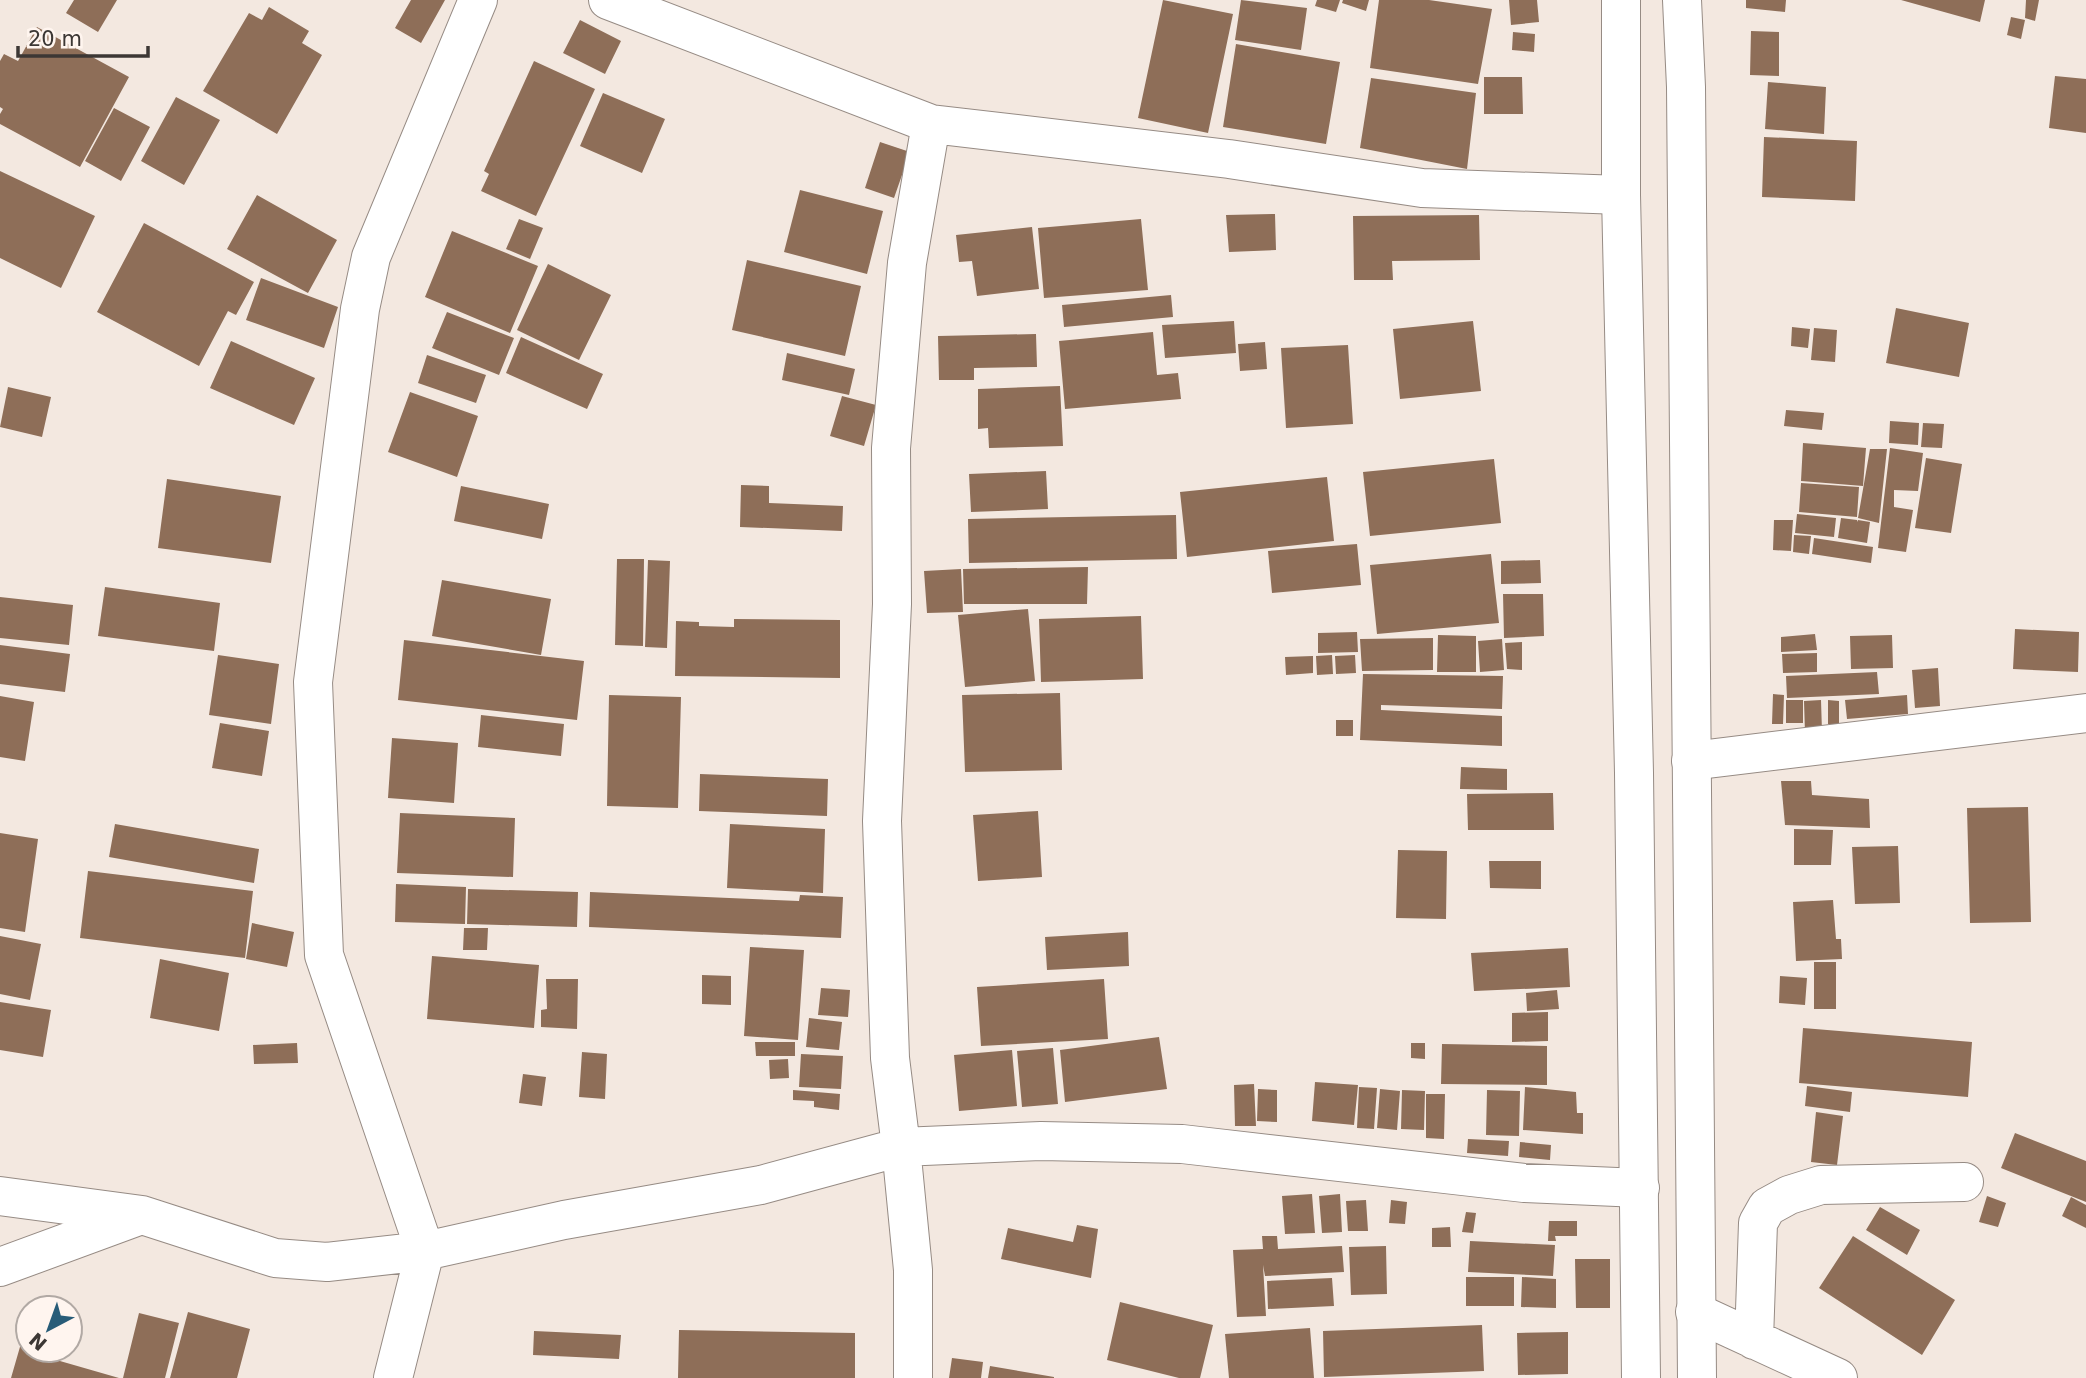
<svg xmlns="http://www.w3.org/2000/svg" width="2086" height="1378" viewBox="0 0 2086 1378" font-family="'DejaVu Sans',sans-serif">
<rect width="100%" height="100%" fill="#f3e8e0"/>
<path fill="#8e6e58" d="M74,0H117L98,32L66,13Z
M411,0H445L421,43L395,28Z
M1163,0L1233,14L1208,133L1138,118Z
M1241,0L1307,8L1301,50L1235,40Z
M1317,0H1340L1336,12L1315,6Z
M1343,0H1369L1366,11L1342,3Z
M1379,0H1429L1492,9L1478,84L1370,68Z
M1509,0H1537L1539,22L1511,25Z
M1746,0H1786L1785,12L1746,8Z
M1901,0H1985L1980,22Z
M2026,0H2039L2035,21L2025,18Z
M269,7L309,31L302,43L322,55L277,134L203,91L249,13L262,20Z
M2011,17L2025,20L2021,39L2007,35Z
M580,20L621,41L605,74L563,53Z
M37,27L129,77L80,167L0,124V114L3,109L0,107V61L4,54L18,61Z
M1751,31L1779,32V76L1750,75Z
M1513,32L1535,34L1534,52L1512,50Z
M1236,44L1340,62L1326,144L1223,127Z
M534,61L595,89L536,216L481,191L489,174L484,171Z
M2055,76L2086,79V133L2049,128Z
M1484,77H1522L1523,114H1484Z
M1371,78L1476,93L1467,169L1360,148Z
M1768,82L1826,87L1824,134L1765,129Z
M603,93L665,119L642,173L580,146Z
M176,97L220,120L184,185L141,161Z
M114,108L150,127L121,181L85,161Z
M1764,137L1857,141L1855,201L1762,197Z
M880,142L910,152L894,198L865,188Z
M0,171L95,216L61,288L0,258Z
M800,190L883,211L867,274L784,252Z
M257,195L337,240L308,293L227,249Z
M1275,214L1276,250L1229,252L1226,215Z
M1479,215L1480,260L1392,261L1393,280H1354L1353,216Z
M519,219L543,228L530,259L506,249Z
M1141,219L1148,290L1044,298L1038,228Z
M144,223L254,282L236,315L228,311L199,366L97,312Z
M1032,227L1039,289L977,296L972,261L959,262L956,235Z
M452,231L538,266L510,333L425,297Z
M747,260L861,286L845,356L732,330Z
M548,264L611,295L579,360L517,330Z
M261,278L338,307L324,348L246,320Z
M1171,295L1173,317L1064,327L1062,305Z
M1896,308L1969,323L1959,377L1886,363Z
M447,312L514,338L499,375L432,348Z
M1234,321L1236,353L1165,358L1162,325Z
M1473,321L1481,391L1400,399L1393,329Z
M1792,327L1810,329L1808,348L1791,346Z
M1814,328L1837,330L1835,362L1811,360Z
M1153,332L1157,375L1178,373L1181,399L1065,409L1059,341Z
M1036,334L1037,367L974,368V380H939L938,336Z
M521,337L603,374L587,409L506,373Z
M231,341L315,378L294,425L210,388Z
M1265,342L1267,369L1240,371L1238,344Z
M1348,345L1353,424L1286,428L1281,348Z
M787,353L855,369L849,395L782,380Z
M427,355L486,375L476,403L418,383Z
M1060,386L1063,446L989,448L988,428L978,429V389Z
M8,387L51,397L42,437L0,427Z
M410,392L478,416L457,477L388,452Z
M842,396L876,405L864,446L830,436Z
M1786,410L1824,413L1822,430L1784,426Z
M1890,421L1919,423L1918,445L1889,443Z
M1923,423L1944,424L1942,448L1921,447Z
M1803,443L1866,448L1863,486L1801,481Z
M1890,448L1923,453L1918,491L1894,490V507L1913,510L1906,552L1878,548Z
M1870,449H1887L1879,523L1858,518Z
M1926,458L1962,464L1951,533L1915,528Z
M1494,459L1501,523L1370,536L1363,472Z
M1046,471L1048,509L971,512L969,474Z
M1327,477L1334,541L1187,557L1180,492Z
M167,479L281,496L271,563L158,548Z
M1801,483L1859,487L1857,517L1799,512Z
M741,485L769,486V503L843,506L842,531L740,527Z
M461,486L549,504L542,539L454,521Z
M1797,514L1836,518L1834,537L1795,533Z
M1176,515L1177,559L969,563L968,519Z
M1841,518L1857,520V522L1858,520L1870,522L1867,543L1838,538Z
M1774,520H1793L1791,551L1773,550Z
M1794,535L1811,536L1809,554L1793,552Z
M1814,538L1873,547L1871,563L1812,554Z
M1357,544L1361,585L1272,593L1268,551Z
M1491,554L1499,623L1377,634L1370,565Z
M617,559H644L643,646L615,645Z
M648,560L670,561L667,648L645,647Z
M1540,560L1541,583L1501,584V561Z
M1088,567L1087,604H964L963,569Z
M961,569L963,612L927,613L924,571Z
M442,580L551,599L541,655L432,636Z
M105,587L220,603L214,651L98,636Z
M1503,594H1543L1544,636L1504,638Z
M0,597L73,605L69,645L0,638Z
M1028,609L1035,681L965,687L958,615Z
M1141,616L1143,679L1041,682L1039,619Z
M734,619L840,620V678L675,676L676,621L699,622V626L734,627Z
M2015,629L2079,632L2078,672L2013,669Z
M1357,632L1358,652L1318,653V633Z
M1815,634L1817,650L1781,652V637Z
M1438,635L1476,636V672H1437Z
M1892,635L1893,668L1851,669L1850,636Z
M1433,638V670L1362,671L1360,639Z
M1502,639L1504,670L1480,672L1478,641Z
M404,640L584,661L577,720L398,700Z
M1522,642V670L1507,669L1505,643Z
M0,645L70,654L65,692L0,684Z
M1817,653V672L1783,673L1782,654Z
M218,655L279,664L271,724L209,715Z
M1332,655L1333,674L1317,675L1316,656Z
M1355,655L1356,673L1336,674L1335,656Z
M1313,656V673L1286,675L1285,657Z
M1938,668L1940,706L1915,708L1912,670Z
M1877,672L1879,694L1787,698L1786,676Z
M1363,674L1503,676L1502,709L1381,705V710L1502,716V746L1360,740Z
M1060,693L1062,770L965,772L962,695Z
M1773,694L1784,695L1783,724H1772Z
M609,695L681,697L678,808L607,806Z
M1907,695L1908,714L1847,719L1845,700Z
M0,696L34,702L25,761L0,757Z
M1786,700H1803V723H1786Z
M1821,700L1822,732L1805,733L1804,701Z
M1828,700L1839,701V724H1828Z
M481,715L564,724L561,756L478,747Z
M1336,720H1353V736H1336Z
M220,723L269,731L262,776L212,768Z
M392,738L458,743L454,803L388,798Z
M1461,767L1507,769V790L1460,789Z
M700,774L828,779L827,816L699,811Z
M1781,781H1811L1812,795L1869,799L1870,828L1785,825Z
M1553,793L1554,830H1468L1467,794Z
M2028,807L2031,922L1970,923L1967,808Z
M1038,811L1042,877L978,881L973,815Z
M400,813L515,818L513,877L397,873Z
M115,824L259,849L254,883L109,857Z
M730,824L825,829L823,893L727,888Z
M1794,829L1833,830L1831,865H1794Z
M0,833L38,839L25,932L0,928Z
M1898,846L1900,903L1855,904L1852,847Z
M1398,850L1447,851L1446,919L1396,918Z
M1489,861H1541V889L1490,888Z
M88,871L253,891L245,958L80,938Z
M396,884L466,887L465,924L395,922Z
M468,889L578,892L577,927L467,924Z
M590,892L799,901L800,895L843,897L841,938L589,927Z
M1833,900L1836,939H1841L1842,959L1796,961L1793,902Z
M252,923L294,932L287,967L246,959Z
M464,928H488L487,950H463Z
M1128,932L1129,966L1047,970L1045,937Z
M0,936L41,944L30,1000L0,994Z
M750,947L804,950L798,1040L744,1036Z
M1568,948L1570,987L1474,991L1471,953Z
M432,956L539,965L534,1028L427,1019Z
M160,959L229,973L219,1031L150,1018Z
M1814,962H1836V1009H1814Z
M702,975L731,976V1005L702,1004Z
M1780,976L1807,978L1805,1005L1779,1003Z
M546,979H578L577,1029L541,1027V1010L547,1009Z
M1104,979L1108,1039L981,1046L977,987Z
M821,988L850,990L848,1017L818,1015Z
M1557,990L1559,1009L1527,1011L1526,993Z
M0,1002L51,1010L43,1057L0,1050Z
M1548,1012V1041L1512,1042V1013Z
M809,1018L842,1022L839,1050L806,1047Z
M1803,1028L1972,1042L1968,1097L1799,1083Z
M1159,1037L1167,1089L1065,1102L1060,1050Z
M755,1042H795V1056H756Z
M297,1043L298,1063L254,1064L253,1045Z
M1411,1043H1425V1059L1411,1058Z
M1442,1044L1547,1046V1085L1441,1084Z
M1053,1048L1058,1104L1022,1107L1017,1051Z
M1012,1050L1017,1106L959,1111L954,1055Z
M582,1052L607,1054L605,1099L579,1097Z
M801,1054L843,1056L841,1089L799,1087Z
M788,1059L789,1078L770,1079L769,1060Z
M523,1074L546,1077L542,1106L519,1103Z
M1315,1082L1358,1085L1354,1125L1312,1121Z
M1254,1084L1256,1126H1235L1234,1085Z
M1807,1086L1852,1092L1850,1112L1805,1106Z
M1359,1087L1377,1088L1374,1129L1357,1128Z
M1525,1087L1576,1092L1577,1113H1583V1134L1523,1130Z
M1258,1089L1277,1090V1122L1257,1121Z
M1380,1089L1400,1091L1397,1130L1377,1128Z
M793,1090L840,1094L839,1110L814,1107V1101L793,1100Z
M1402,1090L1425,1091L1424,1130L1401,1129Z
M1487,1090L1520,1091L1519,1136L1486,1135Z
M1426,1094H1445L1444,1139L1426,1138Z
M1816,1112L1843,1116L1837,1165L1811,1162Z
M2015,1133L2086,1161V1202L2001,1168Z
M1468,1139L1509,1141L1508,1156L1467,1153Z
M1520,1142L1551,1145L1550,1160L1519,1157Z
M1312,1194L1315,1233L1285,1234L1282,1196Z
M1340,1194L1342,1232L1322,1233L1319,1196Z
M1987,1196L2006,1203L1998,1227L1979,1222Z
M2071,1197L2086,1205V1228L2062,1216Z
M1366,1200L1368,1231H1348L1346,1201Z
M1391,1200L1407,1202L1405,1224L1389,1223Z
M1880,1207L1920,1230L1907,1255L1866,1230Z
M1466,1212L1476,1213L1473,1233L1462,1232Z
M1549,1221H1577V1236H1555L1556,1241H1548Z
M1077,1225L1098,1229L1091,1278L1001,1259L1008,1228L1073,1242Z
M1450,1227L1451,1247H1432V1228Z
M1262,1236H1277L1278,1249L1342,1246L1344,1272L1265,1276L1263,1265L1266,1316L1237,1317L1233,1250L1263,1249Z
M1853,1236L1955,1300L1922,1355L1819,1288Z
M1470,1241L1555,1245L1553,1276L1468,1272Z
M1386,1246L1387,1294L1351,1295L1349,1247Z
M1575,1259H1610V1308H1576Z
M1466,1277H1514V1306H1466Z
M1522,1277L1556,1279V1308L1521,1307Z
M1332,1278L1334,1306L1268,1309L1267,1281Z
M1120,1302L1213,1325L1200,1378H1179L1107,1360Z
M188,1312L250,1329L237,1378H170Z
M139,1313L179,1323L165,1378H123Z
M1482,1325L1484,1371L1324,1377L1323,1331Z
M1310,1328L1314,1378H1229L1225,1334Z
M679,1330L855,1333V1378H678Z
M534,1331L621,1335L619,1359L533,1355Z
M1568,1332V1374L1518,1375L1517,1333Z
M24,1333L28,1334V1350H55L53,1359L119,1378H11Z
M952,1358L983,1362L981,1378H949Z
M990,1366L1054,1377V1378H988Z"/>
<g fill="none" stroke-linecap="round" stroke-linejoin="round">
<defs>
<path id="minor" d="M608,0L931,124L1229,159L1422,188L1621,195
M1691,761L2086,713
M0,1196L142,1215L275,1258L327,1262L425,1251L564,1220L761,1185L901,1147L1041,1141L1182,1144L1524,1183L1640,1188
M0,1267L136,1217
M1695,1312L1838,1378
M1754,1340L1758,1223L1767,1207L1789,1195L1821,1185L1964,1182
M393,1378L425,1251L324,955L313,682L360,309L371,257L478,0
M913,1378V1270L901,1147L890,1058L882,821L892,604L891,448L907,263L931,124"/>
<path id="tertiary" d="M1621,0V195L1634,773L1641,1378
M1682,0L1686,87L1697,1378"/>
</defs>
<use href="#minor" stroke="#968b84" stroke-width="40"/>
<use href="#tertiary" stroke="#968b84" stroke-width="40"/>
<use href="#minor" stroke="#fff" stroke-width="38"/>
<use href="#tertiary" stroke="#fff" stroke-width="38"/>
</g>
<g transform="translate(49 1329) rotate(221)"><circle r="33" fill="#fff5ef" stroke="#b1a9a4" stroke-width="2"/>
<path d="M0-5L12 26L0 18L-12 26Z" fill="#285c78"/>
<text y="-10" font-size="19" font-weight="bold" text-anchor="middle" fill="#3c3734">N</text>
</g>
<path d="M18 46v10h130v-10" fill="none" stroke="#3c3734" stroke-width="3.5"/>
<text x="28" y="46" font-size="21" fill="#3c3734" stroke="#fff5ef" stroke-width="5" paint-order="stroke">20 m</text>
</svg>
